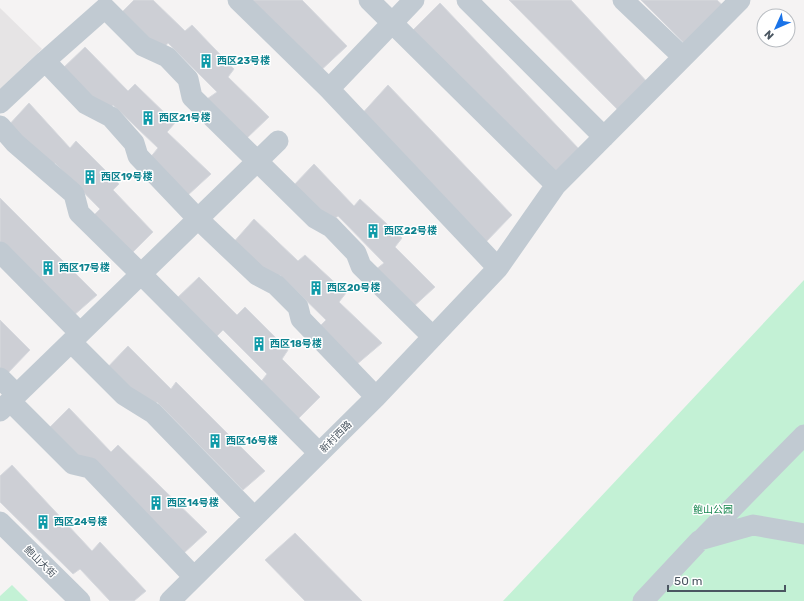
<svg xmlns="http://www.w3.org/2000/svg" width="804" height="601" viewBox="0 0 804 601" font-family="Rubik,'Noto Sans SC',sans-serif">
<rect width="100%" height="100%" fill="#f5f3f3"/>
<path fill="#e6e4e5" d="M0,8L42,49L0,89Z"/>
<path fill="#c3f1d5" d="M804,280V601H503Z
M12,585L28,601H0V596Z"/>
<path fill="#cdcfd5" stroke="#d7d9de" d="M134,0H153L185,31L192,25L234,69L228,77L269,117L246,139L207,99L217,92L168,43L160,53L120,14Z
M244,0H302L347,46L317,74Z
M509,0H571L650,85L622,114Z
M641,0H717L730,12L690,49Z
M440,3L580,150L549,179L410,33Z
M85,47L128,91L135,84L175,123L167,132L211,174L187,196L149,159L158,148L113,105L105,113L61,70Z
M388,85L512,215L483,245L359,117Z
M29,103L70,148L76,141L119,184L113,190L153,232L130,255L92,217L100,209L55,163L46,170L7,127Z
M314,164L354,206L360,199L402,238L395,247L435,287L412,308L375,270L384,263L338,216L329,223L293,186Z
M0,198L97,295L73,316L0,242Z
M254,219L298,261L305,255L346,293L339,302L382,343L356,365L317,329L326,320L280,275L270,282L232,244Z
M199,277L237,315L245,307L288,350L282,359L320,397L296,421L260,383L267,374L223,330L215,338L175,300Z
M0,320L30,350L5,376L0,370Z
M128,346L171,389L176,382L265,471L243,490L157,402L147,411L104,371Z
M69,408L111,452L118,445L207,532L184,553L48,429Z
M12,465L92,551L100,542L146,591L134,601H110L80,569L73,574L0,502V476Z
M295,533L362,601H305L265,560Z"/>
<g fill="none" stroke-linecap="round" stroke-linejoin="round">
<path stroke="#c1cad2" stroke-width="21" d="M238,0L329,89L498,268
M369,0L556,185
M467,0L604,137
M623,0L683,57
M45,61L86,104L111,117L134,143L138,156L198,219L257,275L276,285L298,307L301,319L376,397
M329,89L414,0
M0,103L45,61L105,8L143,46L167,57L188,79L192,97L315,218L331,227L356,253L361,266L433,337
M0,126L15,143L74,194L79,213L141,274L319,453
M0,252L80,333
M71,342L124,395L153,413L254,517
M0,378L17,395
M10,401L73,464L90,468L194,577
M0,411L278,141
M0,522L80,601
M701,540L804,435
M170,601L376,397L498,268L556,185L740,0
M643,601L700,540L753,525L804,534"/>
</g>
<defs>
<symbol id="building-bare" viewBox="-9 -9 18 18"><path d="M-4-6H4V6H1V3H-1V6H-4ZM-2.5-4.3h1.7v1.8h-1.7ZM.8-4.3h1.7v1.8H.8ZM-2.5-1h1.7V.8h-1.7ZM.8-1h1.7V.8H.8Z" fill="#0f9aa8" stroke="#fff" stroke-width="2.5" paint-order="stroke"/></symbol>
</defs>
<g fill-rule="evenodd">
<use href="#building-bare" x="196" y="51" width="20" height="20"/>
<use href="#building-bare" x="138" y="108" width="20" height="20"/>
<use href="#building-bare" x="80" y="167" width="20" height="20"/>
<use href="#building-bare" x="363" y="221" width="20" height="20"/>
<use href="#building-bare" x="38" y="258" width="20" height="20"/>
<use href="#building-bare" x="306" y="278" width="20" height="20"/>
<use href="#building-bare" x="249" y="334" width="20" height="20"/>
<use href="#building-bare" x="205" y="431" width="20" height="20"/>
<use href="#building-bare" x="146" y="493" width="20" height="20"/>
<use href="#building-bare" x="33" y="512" width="20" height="20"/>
</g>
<g text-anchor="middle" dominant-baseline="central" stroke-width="3" stroke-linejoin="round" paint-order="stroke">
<g font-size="10" font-weight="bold" fill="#0d838f" stroke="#fff" text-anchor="start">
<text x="217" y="61">西区23号楼</text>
<text x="159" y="118">西区21号楼</text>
<text x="101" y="177">西区19号楼</text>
<text x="384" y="231">西区22号楼</text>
<text x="59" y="268">西区17号楼</text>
<text x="327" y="288">西区20号楼</text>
<text x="270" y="344">西区18号楼</text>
<text x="226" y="441">西区16号楼</text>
<text x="167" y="503">西区14号楼</text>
<text x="54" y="522">西区24号楼</text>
</g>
<g font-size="10" fill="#4a5661" stroke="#fff">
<text transform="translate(336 437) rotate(-45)">新村西路</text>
<text transform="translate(40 562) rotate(44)">鲍山大街</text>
</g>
<g font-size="10" fill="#17864f" stroke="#fff">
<text x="713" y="510">鲍山公园</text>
</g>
</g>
<g transform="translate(776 28) rotate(225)"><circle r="19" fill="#ffffff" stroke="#b7bbc0"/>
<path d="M0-3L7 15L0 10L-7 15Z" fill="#1a73e8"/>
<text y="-6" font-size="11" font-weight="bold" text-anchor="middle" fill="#4a5661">N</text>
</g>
<path d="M668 585v6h117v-6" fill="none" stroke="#4a5661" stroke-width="2"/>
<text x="674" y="585" font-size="12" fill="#4a5661" stroke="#ffffff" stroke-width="3" paint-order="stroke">50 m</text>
</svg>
